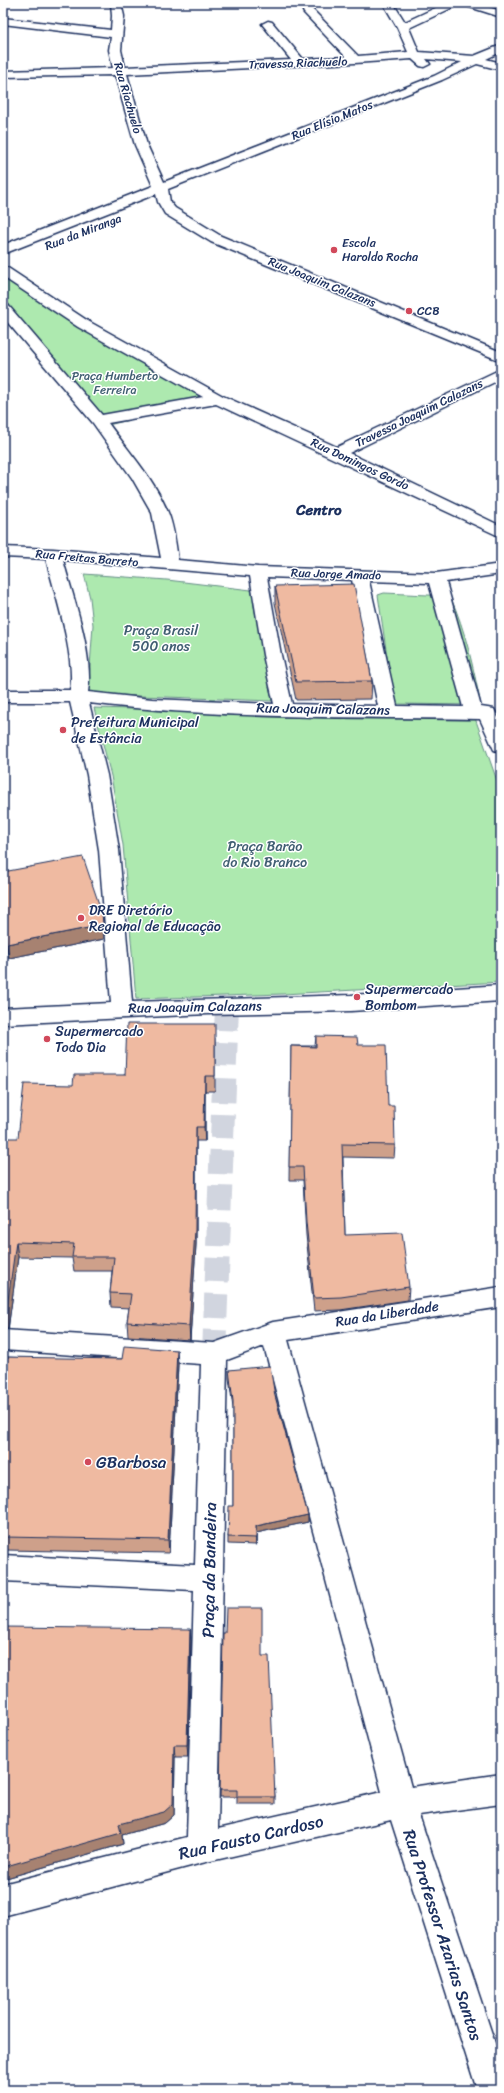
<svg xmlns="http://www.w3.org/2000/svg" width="504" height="2093" viewBox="0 0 504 2093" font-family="Sriracha,sans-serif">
<rect width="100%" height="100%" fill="#fff"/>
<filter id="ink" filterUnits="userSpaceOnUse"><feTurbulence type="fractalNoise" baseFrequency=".025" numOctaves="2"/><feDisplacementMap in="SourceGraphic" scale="8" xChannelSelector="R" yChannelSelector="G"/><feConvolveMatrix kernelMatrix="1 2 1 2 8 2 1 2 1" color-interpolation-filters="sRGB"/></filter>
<g filter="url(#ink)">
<path fill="#ade9af" stroke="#648c86" d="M3,273L221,399L99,427L3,304Z
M84,574L167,580L251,590L272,701L88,694L93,625L90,598Z
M384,593L450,596C466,631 473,667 481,705L394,704L378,595Z
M94,708L475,718L501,792V982L283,994L136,999L123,845L111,776Z"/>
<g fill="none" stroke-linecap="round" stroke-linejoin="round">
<path stroke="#d1d5df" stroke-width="24" stroke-dasharray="24 12" stroke-linecap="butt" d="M214,1354L227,1006"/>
<defs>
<path id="street" d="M111,3H121L124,16L121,50L125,67L291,60L262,24L268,21L272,22L303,59L346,57L304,13L303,11L304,9H312L358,56L408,52L397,27L383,3H393L405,22L446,3H476L501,11V17L460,4L409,28L419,52L474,56L501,45V52L486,59L501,63V70L477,64L442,80L168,189L170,202L175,208L221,236L501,352V361L211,242L165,214L158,202L156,194L3,254V245L153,186L135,145L115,75L3,77V71L113,68L109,50L111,37L3,24V18L111,30L112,16ZM412,59L420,66L424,67L430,64L426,59L462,62L434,76L164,182L147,145L127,74L355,63Z
M3,267L8,268L88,321L223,396L337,447L501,369V379L349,453L501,526V537L216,404L108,423C129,452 156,481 169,515C174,529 176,545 178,560L258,567L436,573L501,564V574L446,582L481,707L494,709L501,724V752L494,750L480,719C350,717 218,719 89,703L107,775L119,850L132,1002L351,995L501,985V1001L351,1011L208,1014L3,1024V1008L111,1003L99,850L87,775L70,702H3V690H70C76,657 55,594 46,559L3,557V547L53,549L161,558L152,513L132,478L93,423L3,317V304L8,305L102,415L203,397L78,327L3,277ZM63,560L250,576L263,655L274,704L152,699L88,692C94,655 73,597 63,560ZM267,577L352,580L378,706L292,704L281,655ZM369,581L429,583L463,707L397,706Z
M501,1287V1307L288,1340L411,1787L501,1774V1804L419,1815L501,2061V2090H477L391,1820L202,1863L3,1916V1884L187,1837L194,1590L3,1581V1555L195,1565L201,1364L3,1350V1330L214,1343L273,1322ZM264,1346L382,1792L218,1829L227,1360Z"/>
</defs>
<use href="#street" stroke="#1b2f5e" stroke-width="3"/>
<use href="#street" fill="#fff" fill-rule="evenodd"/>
</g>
<path fill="#cea08a" stroke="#1b2f5e" d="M275,586L372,681L371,699L296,700L275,603Z
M3,872L104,939L9,958L6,948L3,949Z
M316,1036L358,1045L388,1106L395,1145L394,1158L343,1157L345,1235L409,1287L408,1300L340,1310L314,1311L306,1235L303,1180H289L291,1046H315Z
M215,1038V1091H205V1141H196V1244L190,1340L128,1336L127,1322L129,1308L111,1307L110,1293L112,1271H74L72,1258L18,1257L8,1329L18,1138L73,1085L125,1075Z
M3,1338L5,1352V1357L178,1364L169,1553L6,1550V1554L3,1555Z
M229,1370L275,1396L308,1515V1522L256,1533V1545L228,1544V1537L233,1506V1408L229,1378Z
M190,1629L191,1641L188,1757H175L174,1815L165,1823L122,1835L123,1844L3,1879Z
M225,1633L262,1656L275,1797V1804H237V1797H220Z"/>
<path fill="#a78271" stroke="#1b2f5e" d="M103,925L104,939L9,958L7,944Z
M3,934H4L6,948L3,949Z
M205,1076V1141L204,1127Z
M196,1127V1244L190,1340L189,1326Z
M16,1242L18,1257L8,1329L3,1330V1315Z
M3,1338L5,1352L3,1371Z
M177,1350L178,1364L169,1553L168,1540Z
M308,1515V1522L256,1533V1545V1526Z
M4,1537L6,1550V1554L3,1555V1541Z
M190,1629L191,1641L188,1757L187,1745Z
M174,1745L175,1757L174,1815L165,1823L122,1835L123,1844L3,1879V1867L119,1824Z"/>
<path fill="#efbaa1" stroke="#1b2f5e" d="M354,584L372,681L296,682L275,586Z
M83,857L102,913L103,925L7,944L4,934H3V872Z
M127,1024H215V1076H205L204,1127H196L195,1230L189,1326L127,1322L131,1294L110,1293L114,1257H72L74,1244L16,1242L6,1315H3V1138H18L24,1084L73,1085L74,1075H125Z
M316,1036L357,1037L358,1045H386L388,1106H394L395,1145L342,1144L345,1235L402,1233L409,1287L341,1297L314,1298L306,1222L303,1167H289L291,1046L316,1047Z
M124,1346L177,1350L168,1540L4,1537L3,1541V1357L122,1359Z
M270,1366L275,1396L308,1515L256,1526V1538L228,1537L229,1506H233V1401L229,1370Z
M226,1608H262V1656H269L275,1797H237V1790H220L223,1633H225Z
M3,1627L190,1629L187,1745H174L173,1804L164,1812L119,1824L121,1833L3,1867Z"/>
</g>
<g fill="#d1495b" stroke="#fff" stroke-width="1.5">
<circle cx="334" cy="250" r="4"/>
<circle cx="409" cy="311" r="4"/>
<circle cx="63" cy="730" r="4"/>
<circle cx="81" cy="918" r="4"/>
<circle cx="357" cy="997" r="4"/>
<circle cx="47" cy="1039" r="4"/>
<circle cx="88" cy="1462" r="4"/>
</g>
<g text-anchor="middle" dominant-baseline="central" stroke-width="3" stroke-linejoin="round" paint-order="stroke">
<g font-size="12" fill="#1b2f5e" stroke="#fff">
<text transform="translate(298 63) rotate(-2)">Travessa Riachuelo</text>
<text transform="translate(128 98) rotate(74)">Rua Riachuelo</text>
<text transform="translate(332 120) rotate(-22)">Rua Elísio Matos</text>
<text transform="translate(83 232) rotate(-21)">Rua da Miranga</text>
<text transform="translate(322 282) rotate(22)">Rua Joaquim Calazans</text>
<text transform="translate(419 413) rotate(-26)">Travessa Joaquim Calazans</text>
<text transform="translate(360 464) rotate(25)">Rua Domingos Gordo</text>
<text transform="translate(87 558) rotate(5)">Rua Freitas Barreto</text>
<text transform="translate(336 574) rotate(2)">Rua Jorge Amado</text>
</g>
<g font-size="12" fill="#1b2f5e" stroke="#fff" text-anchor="start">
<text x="342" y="243">Escola<tspan x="342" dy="14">Haroldo Rocha</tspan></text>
<text x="417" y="311">CCB</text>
</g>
<g font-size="12" fill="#405e72" stroke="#fff">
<text x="115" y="376">Praça Humberto<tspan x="115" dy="14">Ferreira</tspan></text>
</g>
<g font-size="14" fill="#405e72" stroke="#fff">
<text x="161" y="630">Praça Brasil<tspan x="161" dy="16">500 anos</tspan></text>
<text x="265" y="846">Praça Barão<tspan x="265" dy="16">do Rio Branco</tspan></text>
</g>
<g font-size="14" fill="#1b2f5e" stroke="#fff">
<text transform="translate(323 709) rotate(1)">Rua Joaquim Calazans</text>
<text transform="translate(195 1007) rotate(-1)">Rua Joaquim Calazans</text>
<text transform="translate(387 1314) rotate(-9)">Rua da Liberdade</text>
</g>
<g font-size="14" fill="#1b2f5e" stroke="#fff" text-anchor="start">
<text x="71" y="722">Prefeitura Municipal<tspan x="71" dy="16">de Estância</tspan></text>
<text x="89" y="910">DRE Diretório<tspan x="89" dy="16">Regional de Educação</tspan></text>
<text x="365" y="989">Supermercado<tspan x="365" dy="16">Bombom</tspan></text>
<text x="55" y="1031">Supermercado<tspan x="55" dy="16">Todo Dia</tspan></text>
</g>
<g font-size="15" font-weight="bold" fill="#1b2f5e" stroke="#fff">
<text x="319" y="510">Centro</text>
</g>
<g font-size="17" fill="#1b2f5e" stroke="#fff" text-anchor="start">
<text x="96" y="1462">GBarbosa</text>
</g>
<g font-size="17" fill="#1b2f5e" stroke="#fff">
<text transform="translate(209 1570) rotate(-89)">Praça da Bandeira</text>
<text transform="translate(251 1837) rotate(-13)">Rua Fausto Cardoso</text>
<text transform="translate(443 1935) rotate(72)">Rua Professor Azarias Santos</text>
</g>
</g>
<rect width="504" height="2093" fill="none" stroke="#fff" stroke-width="16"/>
<rect x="8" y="8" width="488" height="2077" fill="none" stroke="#1b2f5e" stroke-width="1.5" filter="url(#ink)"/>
</svg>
